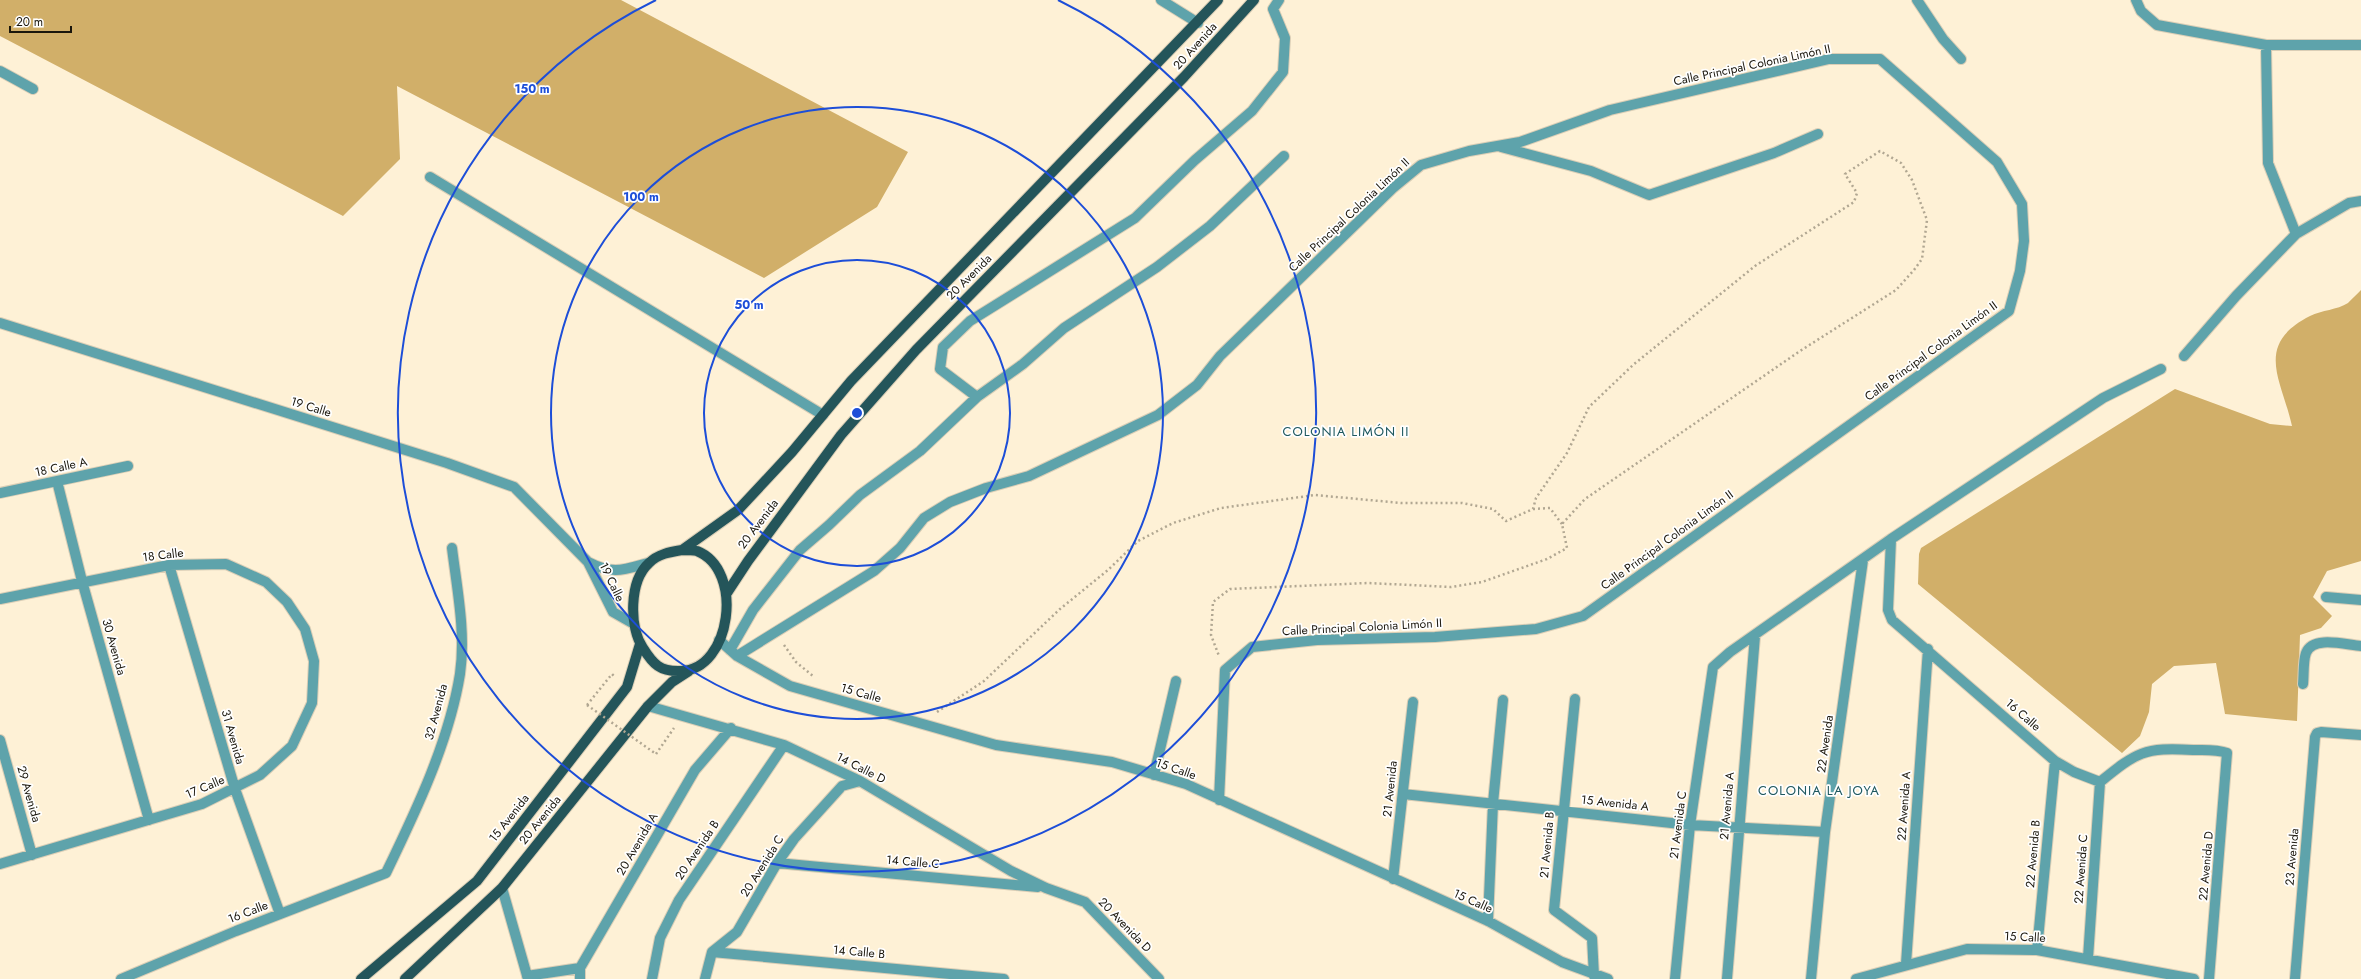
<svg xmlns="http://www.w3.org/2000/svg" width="2361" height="979" viewBox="0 0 2361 979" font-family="Jost,sans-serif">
<rect width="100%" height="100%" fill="#fef1d6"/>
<path fill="#d1af69" d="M0,0H621L908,152L877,207L764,278L397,86L400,159L343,216L0,36Z
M2361,290V561L2327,571L2313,597L2332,616L2321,628L2300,635L2297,721L2225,714L2216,663L2174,666L2152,684L2149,712L2140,736L2122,753L1918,584L1919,554L1921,548L2175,389L2270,424L2292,426C2282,380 2253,345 2310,316C2322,310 2337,310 2348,303C2352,299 2357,294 2361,290Z"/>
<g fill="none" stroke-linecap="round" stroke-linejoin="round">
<defs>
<path id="minor" d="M1161,0L1198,23
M1917,0L1943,39L1961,59
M2136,0L2141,11L2157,25L2266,45H2361
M2266,45L2268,163L2296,234
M0,71L33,89
M1501,147L1591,171L1649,195L1774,153L1818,134
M430,177L823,415
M0,323L447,463L514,487L588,562C613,575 623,570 648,563
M2184,356L2236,296L2296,234L2349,203L2361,201
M977,397L940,369L943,347L970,321L1135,218L1195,160L1252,111L1283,72L1285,38L1273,9L1279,0
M57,481L82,581L149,820
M0,493L128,466
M1891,539L1888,610L1892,620L2055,761L2074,772L2100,782C2137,752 2144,747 2193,750C2204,750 2217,749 2227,753L2209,979
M588,562L613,612L634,624
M169,565L235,789L280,914
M2326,597L2361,600
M0,599L169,565L226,564L266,582L287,602L305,629L314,661L312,703L292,746L260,775L202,804L0,864
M719,640L737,656L790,686L996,745L1112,762L1186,784L1488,921L1562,962L1608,979
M730,650L753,610L800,550L829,525L860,495L920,451L977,397L1023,364L1064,328L1157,267L1210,226L1284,156
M737,656L874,571L900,548L924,518L950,502L986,488L1029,476L1158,415L1197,385L1220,356L1393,188L1421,165L1469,151L1520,142L1610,110L1829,59H1880L1997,162L2022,204L2024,241L2020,271L2009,311L1583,616L1536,629L1435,637L1317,640L1252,647L1225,670L1219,800
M2303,684C2304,674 2303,661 2306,653C2313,635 2346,645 2361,646
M1575,699L1554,910L1592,938L1594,976
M648,706L784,745L860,781L1011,871L1046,888L1085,902L1159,979
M0,740L32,855
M1154,775L1176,681
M1403,794L1690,825L1825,832
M777,863L1038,887
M1393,879L1413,702
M502,888L528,979
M1488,921L1493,803L1503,700
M2037,950L2055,761
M712,952L1004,979
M2088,958L2100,782
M1906,964L1928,649
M527,976L580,968
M121,979L236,931L386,873C416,811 449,742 460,674C466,633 457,589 452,548
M580,979V968L695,770L731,728
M652,979L660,938L679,900L784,745
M705,979L712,952L737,932L777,863L794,839L842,786L860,781
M1675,979L1690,825L1713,667L1730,652L1891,539L2103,398L2161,369
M1727,979L1755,636
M1811,979L1825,832L1863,560
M1856,979L1967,949L2037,950L2194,979
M2295,979L2315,737L2317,733L2321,732L2361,735"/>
<path id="major" d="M682,550L738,510L792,452L851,381L1218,0
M682,550C686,550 693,550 697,551C745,570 731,670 681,671C660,672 653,664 643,648C629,627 629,581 649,563C658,554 670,552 682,550Z
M727,593L748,561L841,435L916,350L1184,77L1254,0
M361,979L477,881L627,687L640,644
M405,979L502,888L648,706L672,682L689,671"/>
</defs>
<use href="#minor" stroke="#daceb6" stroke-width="12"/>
<use href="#major" stroke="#daceb6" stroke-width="12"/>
<path stroke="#b1a792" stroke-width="2.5" stroke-dasharray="2 3" stroke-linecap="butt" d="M1533,509L1550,508L1562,524
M784,645L796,662L813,676
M587,705L612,674L614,676
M937,712L984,681L1060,609L1108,570L1138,541L1173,523L1221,508L1315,495L1401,503H1462L1493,509L1506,521L1533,509L1536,498L1567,453L1589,407L1633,365L1755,266L1854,202L1857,193L1845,174L1880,151L1901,163L1912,180L1927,220L1922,259L1914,270L1896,290L1800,351L1585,499L1562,524L1567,548L1547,559L1482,582L1451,587L1368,583L1230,589L1213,602L1211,635L1219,656
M656,754L674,728"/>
<use href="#minor" stroke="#5ea3ab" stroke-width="10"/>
<use href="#major" stroke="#24555a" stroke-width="10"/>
<path stroke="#b1a792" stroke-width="2.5" stroke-dasharray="2 3" stroke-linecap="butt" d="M587,705L656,754"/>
</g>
<g fill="none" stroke="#1d4ed8" stroke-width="2">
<circle cx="857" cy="413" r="153"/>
<circle cx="857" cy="413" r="306"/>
<path d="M1058 0A459 459 0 1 1 656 0"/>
</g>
<g text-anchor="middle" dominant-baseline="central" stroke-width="3.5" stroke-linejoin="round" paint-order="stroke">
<g font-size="12" fill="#1a160c" stroke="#fff">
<text transform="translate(1195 46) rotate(-48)">20 Avenida</text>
<text transform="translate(1752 65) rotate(-12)">Calle Principal Colonia Limón II</text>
<text transform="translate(1349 215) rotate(-43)">Calle Principal Colonia Limón II</text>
<text transform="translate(969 277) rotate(-45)">20 Avenida</text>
<text transform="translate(1931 351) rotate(-36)">Calle Principal Colonia Limón II</text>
<text transform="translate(311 407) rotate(17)">19 Calle</text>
<text transform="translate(61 467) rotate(-12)">18 Calle A</text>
<text transform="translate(758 524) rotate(-53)">20 Avenida</text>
<text transform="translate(1667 540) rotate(-36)">Calle Principal Colonia Limón II</text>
<text transform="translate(163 555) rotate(-7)">18 Calle</text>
<text transform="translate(612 582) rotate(64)">19 Calle</text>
<text transform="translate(1362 627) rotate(-3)">Calle Principal Colonia Limón II</text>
<text transform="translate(114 647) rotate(74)">30 Avenida</text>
<text transform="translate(861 693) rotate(16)">15 Calle</text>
<text transform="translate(436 712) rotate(-75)">32 Avenida</text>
<text transform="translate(2023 715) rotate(41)">16 Calle</text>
<text transform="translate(233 737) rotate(74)">31 Avenida</text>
<text transform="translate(1825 744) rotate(-82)">22 Avenida</text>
<text transform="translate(861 768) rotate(27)">14 Calle D</text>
<text transform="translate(1176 769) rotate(19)">15 Calle</text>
<text transform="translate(205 787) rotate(-23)">17 Calle</text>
<text transform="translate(1390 789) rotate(-84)">21 Avenida</text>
<text transform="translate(29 794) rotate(74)">29 Avenida</text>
<text transform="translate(1615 803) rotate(6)">15 Avenida A</text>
<text transform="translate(1727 806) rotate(-85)">21 Avenida A</text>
<text transform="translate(1904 806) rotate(-86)">22 Avenida A</text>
<text transform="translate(509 818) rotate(-52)">15 Avenida</text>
<text transform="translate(540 820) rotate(-51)">20 Avenida</text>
<text transform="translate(1678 825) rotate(-83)">21 Avenida C</text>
<text transform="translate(637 844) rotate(-60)">20 Avenida A</text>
<text transform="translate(1547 845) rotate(-85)">21 Avenida B</text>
<text transform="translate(697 850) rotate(-56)">20 Avenida B</text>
<text transform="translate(2033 854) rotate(-85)">22 Avenida B</text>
<text transform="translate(2292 857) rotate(-85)">23 Avenida</text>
<text transform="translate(913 862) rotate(5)">14 Calle C</text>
<text transform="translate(762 866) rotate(-58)">20 Avenida C</text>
<text transform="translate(2206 866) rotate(-85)">22 Avenida D</text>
<text transform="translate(2081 869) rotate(-86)">22 Avenida C</text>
<text transform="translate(1473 901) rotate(24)">15 Calle</text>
<text transform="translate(248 912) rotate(-21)">16 Calle</text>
<text transform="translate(1125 925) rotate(46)">20 Avenida D</text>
<text transform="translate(2025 937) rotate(3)">15 Calle</text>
<text transform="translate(859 952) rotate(5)">14 Calle B</text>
</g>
<g font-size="13" letter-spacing="1" fill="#1f595f" stroke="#fff">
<text x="1346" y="431">COLONIA LIMÓN II</text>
<text x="1819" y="790">COLONIA LA JOYA</text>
</g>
</g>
<circle cx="857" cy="413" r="6" fill="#1d4ed8" stroke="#fff" stroke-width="2"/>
<g font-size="12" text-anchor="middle" font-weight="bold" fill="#1d4ed8" stroke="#fff" stroke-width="3.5" stroke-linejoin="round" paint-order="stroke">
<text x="532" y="93">150 m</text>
<text x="641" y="201">100 m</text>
<text x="749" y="309">50 m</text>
</g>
<path d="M10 26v6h61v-6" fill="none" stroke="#1a160c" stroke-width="2"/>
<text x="16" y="26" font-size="12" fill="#1a160c" stroke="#ffffff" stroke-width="3" paint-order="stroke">20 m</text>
</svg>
